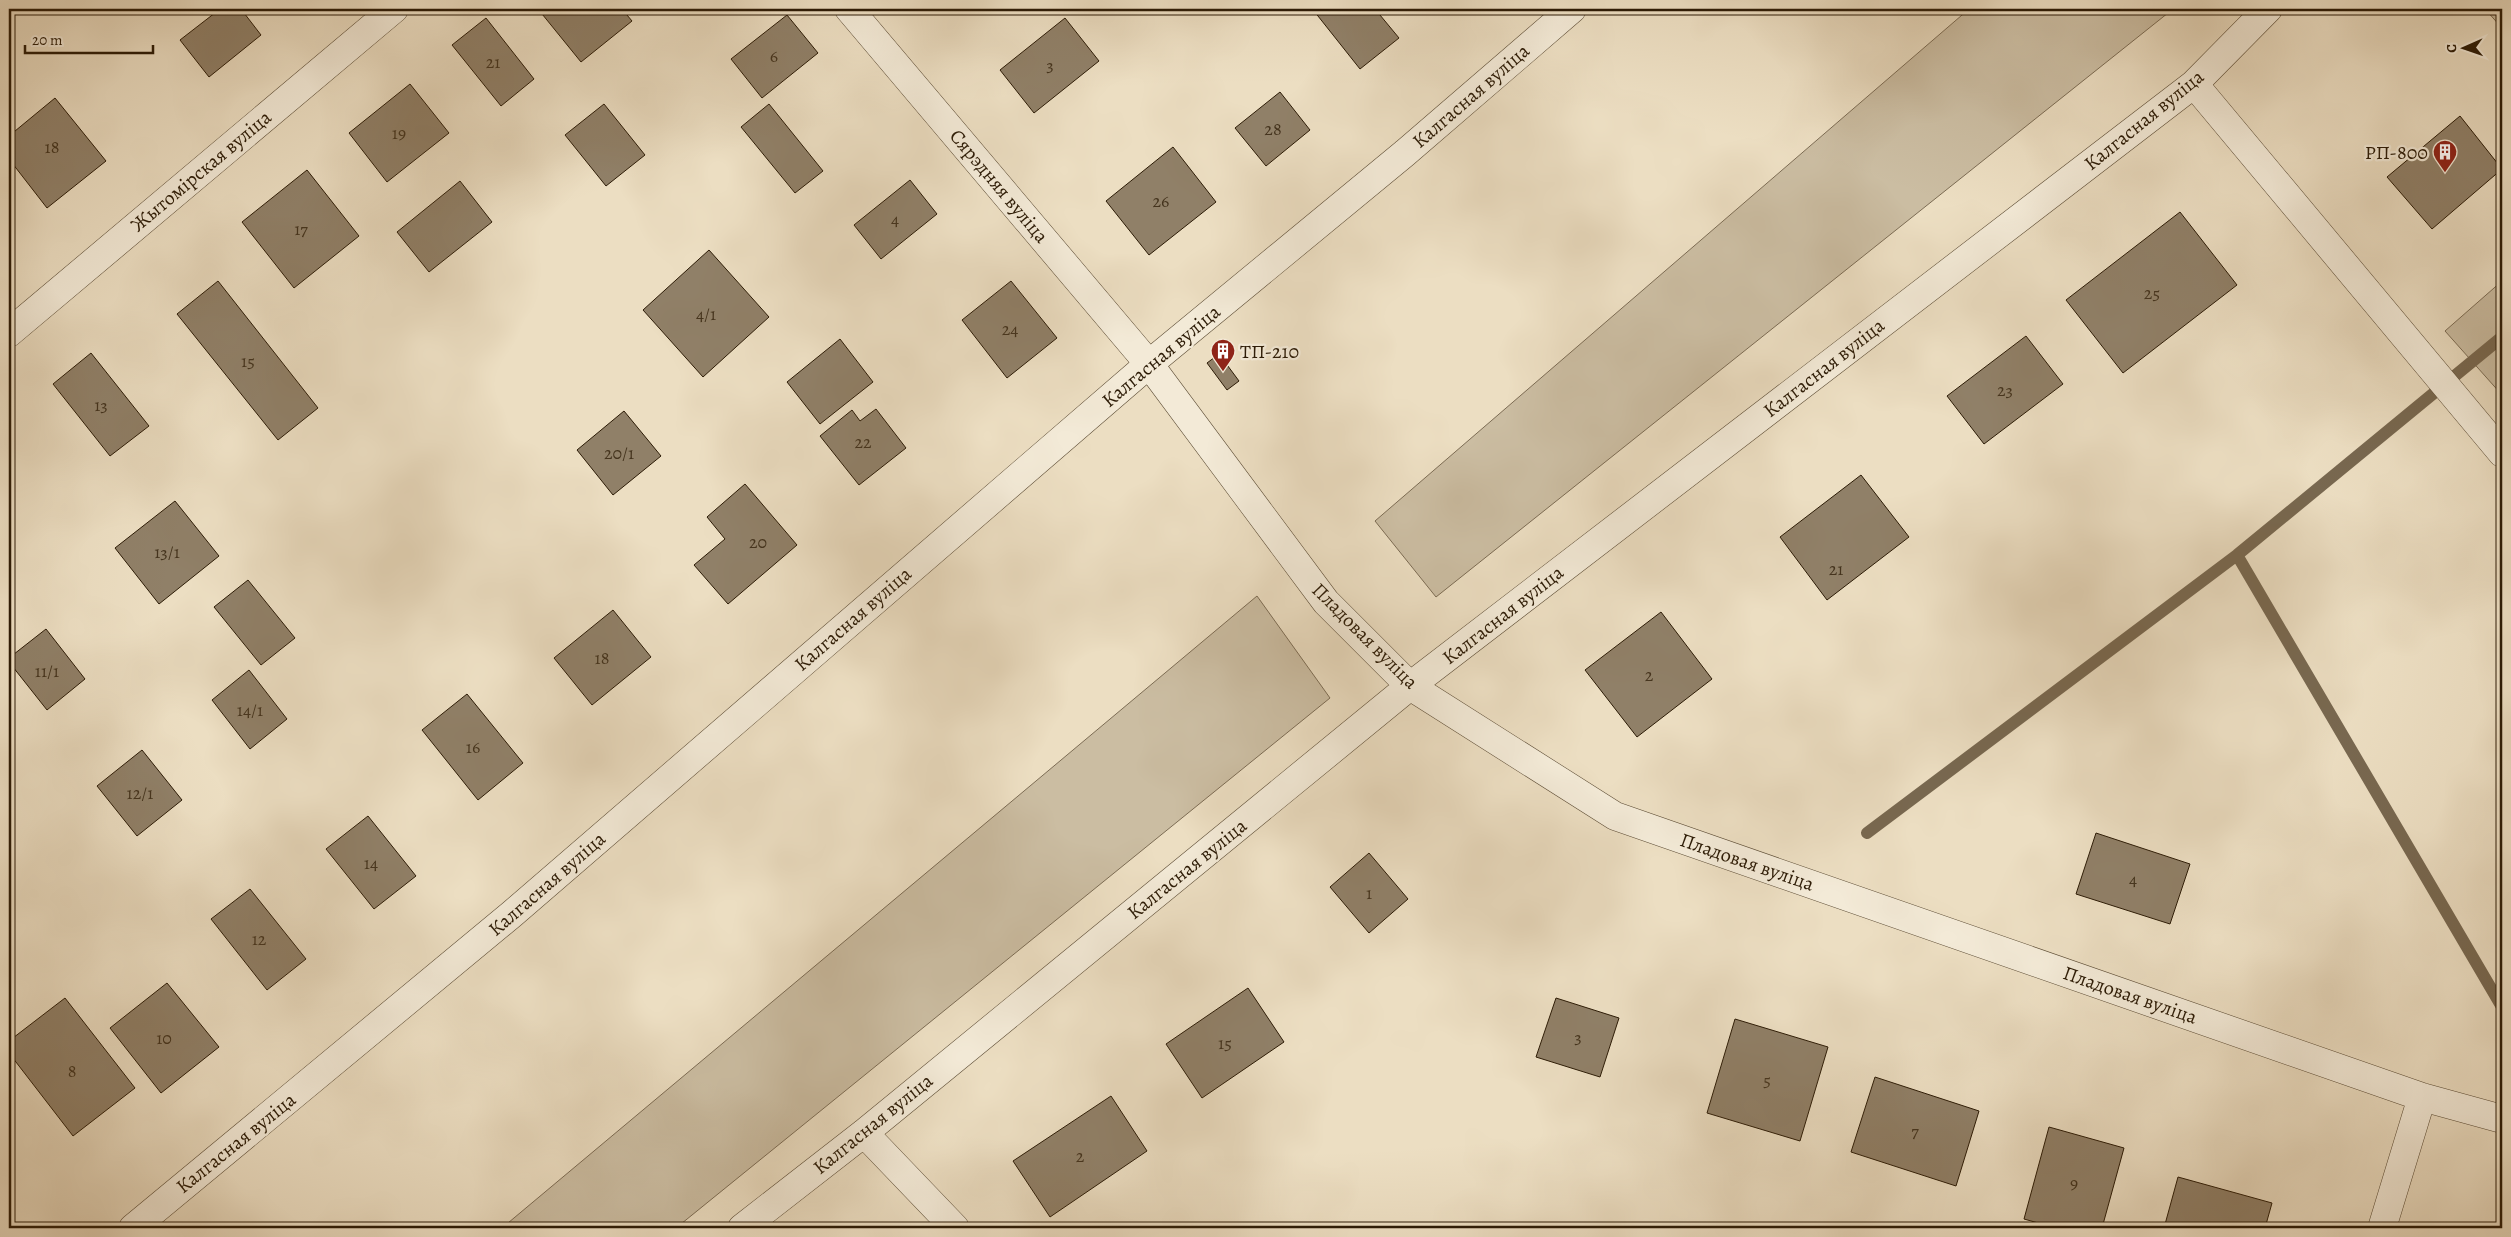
<svg xmlns="http://www.w3.org/2000/svg" width="2511" height="1237" viewBox="0 0 2511 1237" font-family="Alegreya,serif">
<rect width="100%" height="100%" fill="#ecdec2"/>
<filter id="stains"><feTurbulence type="fractalNoise" baseFrequency=".004" numOctaves="4"/><feColorMatrix values="0 0 0 0 .2 0 0 0 0 .09 0 0 0 0 .02 0 0 0 .5 -.17"/></filter>
<radialGradient id="worn" r=".72"><stop offset=".6" stop-color="#630" stop-opacity="0"/><stop offset="1" stop-color="#630" stop-opacity=".3"/></radialGradient>
<path fill="#cbbda2" stroke="#7c6c54" d="M1969,9H2173L1436,597L1375,521Z
M2485,9H2502V28Z
M2502,281V395L2445,331Z
M1257,596L1330,698L676,1228H502Z"/>
<g fill="none" stroke-linecap="round" stroke-linejoin="round">
<path stroke="#786850" stroke-width="12" d="M2237,555L2502,1007
M1867,833L2237,555L2502,337"/>
</g>
<path fill="#908068" stroke="#2c1b06" d="M220,9H241L261,35L209,77L180,40Z
M538,9H622L632,21L581,62Z
M1317,9H1375L1399,38L1360,69L1314,11Z
M787,15L818,53L762,98L731,59Z
M486,18L534,79L501,106L452,45Z
M1065,18L1099,61L1034,113L1000,70Z
M410,84L449,133L387,182L349,133Z
M1280,92L1310,130L1266,166L1235,128Z
M55,98L106,161L47,208L9,159V136Z
M604,104L645,155L606,186L565,135Z
M769,104L823,171L795,193L741,127Z
M2460,116L2502,169L2432,229L2387,177Z
M1173,147L1216,202L1149,255L1106,201Z
M307,170L359,236L294,288L242,222Z
M910,180L937,214L881,259L854,225Z
M460,181L492,222L429,272L397,232Z
M2180,212L2237,285L2123,373L2066,300Z
M709,250L769,317L703,377L643,310Z
M218,281L318,408L278,440L177,314Z
M1011,281L1057,338L1007,378L962,320Z
M2026,336L2063,384L1984,444L1947,396Z
M840,339L873,382L820,424L787,382Z
M91,353L149,426L110,456L53,384Z
M1219,354L1239,381L1227,390L1207,363Z
M876,409L906,448L859,485L820,436L852,410L860,421Z
M624,411L661,456L613,495L577,450Z
M1861,475L1909,537L1827,600L1780,537Z
M745,484L797,545L728,604L694,565L725,539L707,517Z
M175,501L219,556L159,604L115,548Z
M248,580L295,638L261,665L214,607Z
M613,610L651,657L592,705L554,658Z
M1661,612L1712,679L1637,737L1585,670Z
M46,629L85,679L47,710L9,662V658Z
M249,670L287,719L250,749L212,700Z
M467,694L523,763L478,800L422,730Z
M142,750L182,800L137,836L97,786Z
M368,816L416,876L374,909L326,849Z
M2096,833L2190,864L2170,924L2076,894Z
M1369,853L1408,899L1369,933L1330,887Z
M250,889L306,959L267,990L211,919Z
M167,983L219,1047L161,1093L110,1028Z
M1248,988L1284,1042L1202,1098L1166,1044Z
M65,998L135,1088L73,1136L9,1053V1041Z
M1556,998L1619,1018L1600,1077L1536,1057Z
M1735,1019L1828,1047L1800,1141L1707,1113Z
M1875,1077L1979,1111L1956,1186L1851,1152Z
M1111,1096L1147,1151L1050,1217L1013,1161Z
M2049,1127L2124,1148L2102,1228H2056L2024,1219Z
M2178,1177L2272,1203L2265,1228H2164Z"/>
<g fill="none" stroke-linecap="round" stroke-linejoin="round">
<defs>
<path id="minor" d="M849,9L1149,364L1326,602L1410,686L1615,816L2422,1097L2502,1119
M2194,84L2502,453
M9,333L394,9
M864,1133L955,1228
M133,1228L512,914L1149,364L1405,153L1572,9
M742,1228L864,1133L1410,686L2194,84L2268,9
M2382,1228L2422,1097"/>
</defs>
<use href="#minor" stroke="#5c4c35" stroke-width="29"/>
<use href="#minor" stroke="#f3ead7" stroke-width="28"/>
</g>
<defs>
<symbol id="building-pin" viewBox="-11 -11 22 30"><path d="M0 17L-7.5 6A9.5 9.5 0 1 1 7.5 6Z" fill="#8f2418" stroke="#f3ead7"/><path d="M-4-6H4V6H1V3H-1V6H-4ZM-2.5-4.3h1.7v1.8h-1.7ZM.8-4.3h1.7v1.8H.8ZM-2.5-1h1.7V.8h-1.7ZM.8-1h1.7V.8H.8Z" fill="#fff"/></symbol>
</defs>
<g fill-rule="evenodd">
<use href="#building-pin" x="2431" y="138" width="28" height="38"/>
<use href="#building-pin" x="1209" y="337" width="28" height="38"/>
</g>
<g text-anchor="middle" dominant-baseline="central" stroke-width="4.5" stroke-linejoin="round" paint-order="stroke">
<g font-size="18" fill="#45341e">
<text x="774" y="56">6</text>
<text x="493" y="62">21</text>
<text x="1050" y="65">3</text>
<text x="1273" y="129">28</text>
<text x="399" y="133">19</text>
<text x="52" y="147">18</text>
<text x="1161" y="201">26</text>
<text x="895" y="219">4</text>
<text x="301" y="229">17</text>
<text x="2152" y="293">25</text>
<text x="706" y="314">4/1</text>
<text x="1010" y="329">24</text>
<text x="248" y="361">15</text>
<text x="2005" y="390">23</text>
<text x="101" y="405">13</text>
<text x="863" y="442">22</text>
<text x="619" y="453">20/1</text>
<text x="758" y="542">20</text>
<text x="167" y="552">13/1</text>
<text x="1836" y="569">21</text>
<text x="602" y="658">18</text>
<text x="47" y="671">11/1</text>
<text x="1649" y="675">2</text>
<text x="250" y="710">14/1</text>
<text x="473" y="747">16</text>
<text x="140" y="793">12/1</text>
<text x="371" y="863">14</text>
<text x="2133" y="879">4</text>
<text x="1369" y="893">1</text>
<text x="259" y="939">12</text>
<text x="1578" y="1037">3</text>
<text x="164" y="1038">10</text>
<text x="1225" y="1043">15</text>
<text x="72" y="1071">8</text>
<text x="1767" y="1080">5</text>
<text x="1915" y="1131">7</text>
<text x="1080" y="1156">2</text>
<text x="2074" y="1183">9</text>
</g>
<g font-size="20" fill="#2c1b06" stroke="#f3ead7">
<text transform="translate(1471 96) rotate(-41)">Калгасная вуліца</text>
<text transform="translate(2144 120) rotate(-39)">Калгасная вуліца</text>
<text transform="translate(201 171) rotate(-40)">Жытомірская вуліца</text>
<text transform="translate(999 186) rotate(50)">Сярэдняя вуліца</text>
<text transform="translate(1161 356) rotate(-40)">Калгасная вуліца</text>
<text transform="translate(1824 368) rotate(-38)">Калгасная вуліца</text>
<text transform="translate(1503 615) rotate(-38)">Калгасная вуліца</text>
<text transform="translate(853 619) rotate(-41)">Калгасная вуліца</text>
<text transform="translate(1365 636) rotate(45)">Пладовая вуліца</text>
<text transform="translate(1747 862) rotate(19)">Пладовая вуліца</text>
<text transform="translate(1187 869) rotate(-39)">Калгасная вуліца</text>
<text transform="translate(547 884) rotate(-41)">Калгасная вуліца</text>
<text transform="translate(2130 995) rotate(19)">Пладовая вуліца</text>
<text transform="translate(873 1124) rotate(-39)">Калгасная вуліца</text>
<text transform="translate(236 1143) rotate(-39)">Калгасная вуліца</text>
</g>
<g font-size="20" fill="#2c1b06" stroke="#f3ead7" text-anchor="end">
<text x="2428" y="152">РП-800</text>
<text x="1240" y="351" text-anchor="start">ТП-210</text>
</g>
</g>
<rect width="2511" height="1237" fill="none" stroke="#ecdec2" stroke-width="30"/>
<rect x="10" y="10" width="2491" height="1217" fill="none" stroke="#2c1b06" stroke-width="2.5"/>
<rect x="15" y="15" width="2481" height="1207" fill="none" stroke="#2c1b06"/>
<g transform="translate(2464 48) rotate(268)" stroke="#f3ead7" stroke-width="4" paint-order="stroke">
<path d="M0-4L9 19L0 12L-9 19Z" fill="#2c1b06"/>
<text y="-8" font-size="14" font-weight="bold" text-anchor="middle" fill="#2c1b06">С</text>
</g>
<path d="M25 45v8h128v-8" fill="none" stroke="#2c1b06" stroke-width="2.5"/>
<text x="32" y="45" font-size="15" fill="#2c1b06" stroke="#f3ead7" stroke-width="4" paint-order="stroke">20 m</text>
<rect width="100%" height="100%" filter="url(#stains)"/>
<rect width="100%" height="100%" fill="url(#worn)"/>
</svg>
